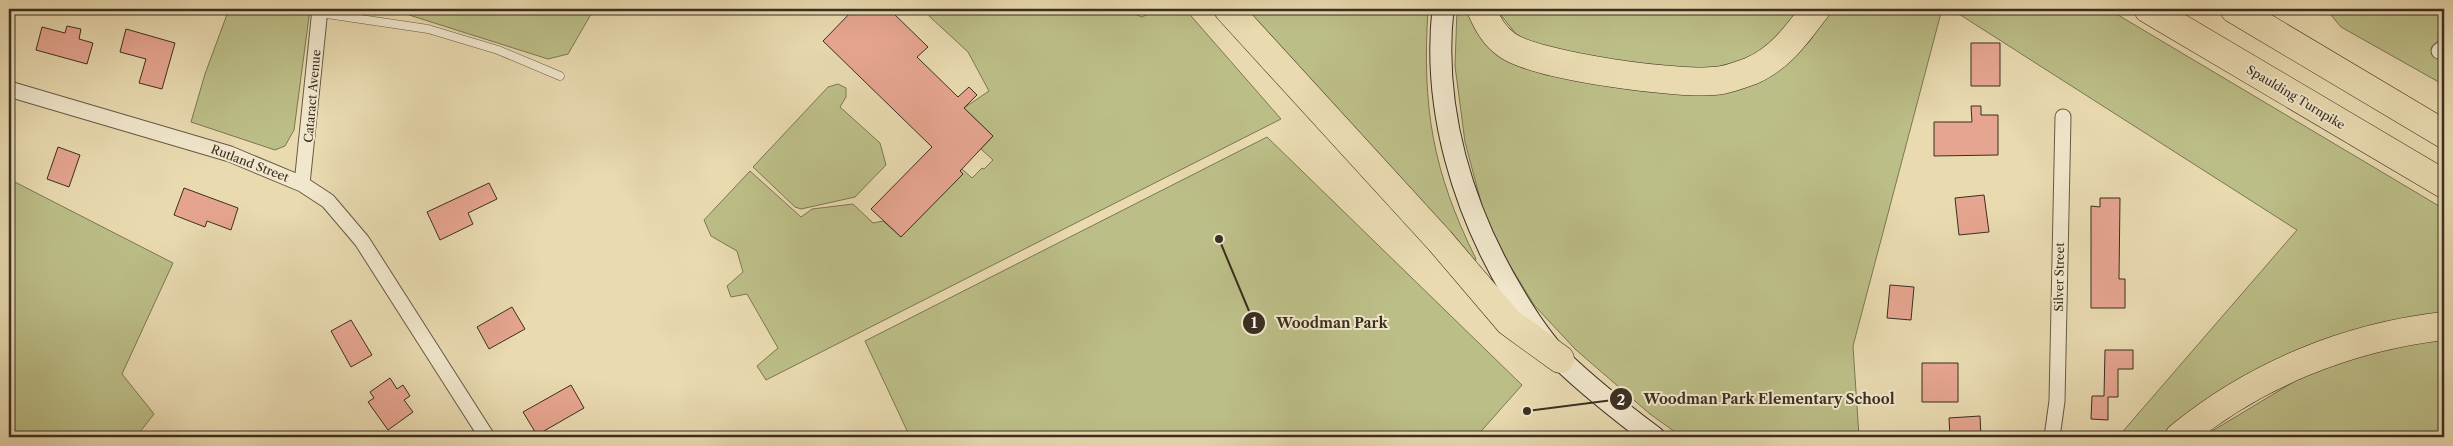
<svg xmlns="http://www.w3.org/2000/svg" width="2453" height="446" viewBox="0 0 2453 446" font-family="'Libre Caslon Text',serif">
<rect width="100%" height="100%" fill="#e9dab0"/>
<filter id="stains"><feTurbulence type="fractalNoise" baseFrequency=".004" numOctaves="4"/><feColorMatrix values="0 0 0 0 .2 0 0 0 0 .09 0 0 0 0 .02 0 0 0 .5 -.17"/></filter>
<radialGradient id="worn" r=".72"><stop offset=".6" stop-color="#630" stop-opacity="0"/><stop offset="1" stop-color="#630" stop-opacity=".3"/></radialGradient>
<path fill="#bcbe87" stroke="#7c7654" d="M229,9H310L294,130L285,146L275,150L191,122L205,74Z
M404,9H594L568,54L548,59L409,15Z
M933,9H1122L1142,17L1159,9H1185L1281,119L766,380L757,366L778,348L747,294L731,297L727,286L743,272L737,251L711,236L704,220L750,171L801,217L812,209L853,204L873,223L883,221L901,237L962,174L960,171L962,169L972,178L982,168L984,169L993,160L981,149L993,136L964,108L989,91L968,52L929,16Z
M1238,9H1428C1422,107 1432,170 1476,259L1472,268Z
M1457,9H1469L1514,63L1546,75L1693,94L1783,66L1809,42L1832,9H1942L1853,346L1859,437H1682L1650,414L1575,349L1534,305L1508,262L1485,217L1465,142L1455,66Z
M1496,9H1806L1765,51L1725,67L1685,71L1540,50L1516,34Z
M1951,9H2108L2444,209V316L2175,428L2165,437H2118L2297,230Z
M2326,9H2444V85L2341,27Z
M838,84L846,88V97L840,107L880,143L886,165L855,197L801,209L795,207L753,167L828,87Z
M1267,137L1522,385L1476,437H910L865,341Z
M9,179L173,263L122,374L154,414L136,437H9Z
M2444,336V437H2202L2307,374L2395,345Z"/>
<path fill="#e6a590" stroke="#3b2f21" d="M854,9H889L928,47L917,57L958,97L969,87L977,95L964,108L993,136L960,171L963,174L901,237L871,209L932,147L823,41Z
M67,26L81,29L79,39L93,43L87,64L36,50L42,27L65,33Z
M126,29L175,43L162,89L139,83L146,59L120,52Z
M1971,43H2000V86H1971Z
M1971,106H1981V115H1998V155L1934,156V122H1972Z
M58,147L80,155L69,187L47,179Z
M489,183L497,199L468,213L473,224L440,240L427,212Z
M184,188L238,208L231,230L207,221L205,227L174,215Z
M1984,195L1989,232L1959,235L1955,198Z
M2100,198H2120L2119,279H2125V308H2091V206L2100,207Z
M1890,285L1914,287L1911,320L1887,318Z
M512,307L525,329L489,349L477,327Z
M351,320L372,355L351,367L331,331Z
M2105,350H2133V369H2118V397H2108V420L2091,419L2092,396H2104Z
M1922,363H1958V402H1922Z
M390,378L397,389L403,385L410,396L404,400L413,412L388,430L368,402L374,398L370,392Z
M571,385L584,408L537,435L523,412Z
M1980,416L1981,437H1950L1949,418Z"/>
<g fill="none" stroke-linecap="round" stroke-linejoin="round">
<defs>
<path id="service" d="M320,13L428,29L498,50L560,76"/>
<path id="minor" d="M2439,51L2444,47
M9,89L230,154L302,184L328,201L362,241L487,437
M302,184L320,9
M2052,437L2057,401L2063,117"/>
<path id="secondary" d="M1443,9C1432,109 1463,210 1514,295C1527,317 1543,341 1561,360C1590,388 1622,413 1654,437"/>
<path id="motorway" d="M1228,9L1440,241L1509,322L1560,359
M1481,9C1487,23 1494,36 1507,45C1536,66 1686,87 1722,80C1732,78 1743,74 1751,71C1780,59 1798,33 1816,9
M2148,9L2444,184
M2234,9L2444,134
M2179,437C2254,375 2347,337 2444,326"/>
</defs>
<use href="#service" stroke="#665a45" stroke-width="9"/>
<use href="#minor" stroke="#665a45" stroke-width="17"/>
<use href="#secondary" stroke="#3b2f21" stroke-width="23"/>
<use href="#motorway" stroke="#3b2f21" stroke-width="29"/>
<use href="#service" stroke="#f1e7cc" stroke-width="8"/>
<use href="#minor" stroke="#f1e7cc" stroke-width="15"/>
<use href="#secondary" stroke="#f1e7cc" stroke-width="21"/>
<use href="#motorway" stroke="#e9dab0" stroke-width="28"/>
</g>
<g text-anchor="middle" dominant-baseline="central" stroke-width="4" stroke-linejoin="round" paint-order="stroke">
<g font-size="12" fill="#3b2f21" stroke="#f1e7cc">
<text transform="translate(312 96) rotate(-85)">Cataract Avenue</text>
<text transform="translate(2296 97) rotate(31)">Spaulding Turnpike</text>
<text transform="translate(250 163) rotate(21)">Rutland Street</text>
<text transform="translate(2059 277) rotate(-89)">Silver Street</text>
</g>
</g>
<path fill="none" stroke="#3b2f21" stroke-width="2" d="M1219 239L1254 323M1527 411L1621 399"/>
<g fill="#3b2f21" stroke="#f1e7cc" stroke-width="2">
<circle cx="1219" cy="239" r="5"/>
<circle cx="1527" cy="411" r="5"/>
<circle cx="1254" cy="323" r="12"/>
<circle cx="1621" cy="399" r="12"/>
</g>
<g font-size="15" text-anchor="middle" font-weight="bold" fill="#fff">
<text x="1254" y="328">1</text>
<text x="1621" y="405">2</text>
</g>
<g font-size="14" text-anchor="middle" font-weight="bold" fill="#3b2f21" stroke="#f1e7cc" stroke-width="4" stroke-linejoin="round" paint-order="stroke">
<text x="1332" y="328">Woodman Park</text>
<text x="1769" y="404">Woodman Park Elementary School</text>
</g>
<rect width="2453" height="446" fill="none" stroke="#e9dab0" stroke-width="30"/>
<rect x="10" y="10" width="2433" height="426" fill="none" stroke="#3b2f21" stroke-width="2.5"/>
<rect x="15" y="15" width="2423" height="416" fill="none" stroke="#3b2f21"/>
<rect width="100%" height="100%" filter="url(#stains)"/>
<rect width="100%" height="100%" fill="url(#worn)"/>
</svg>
